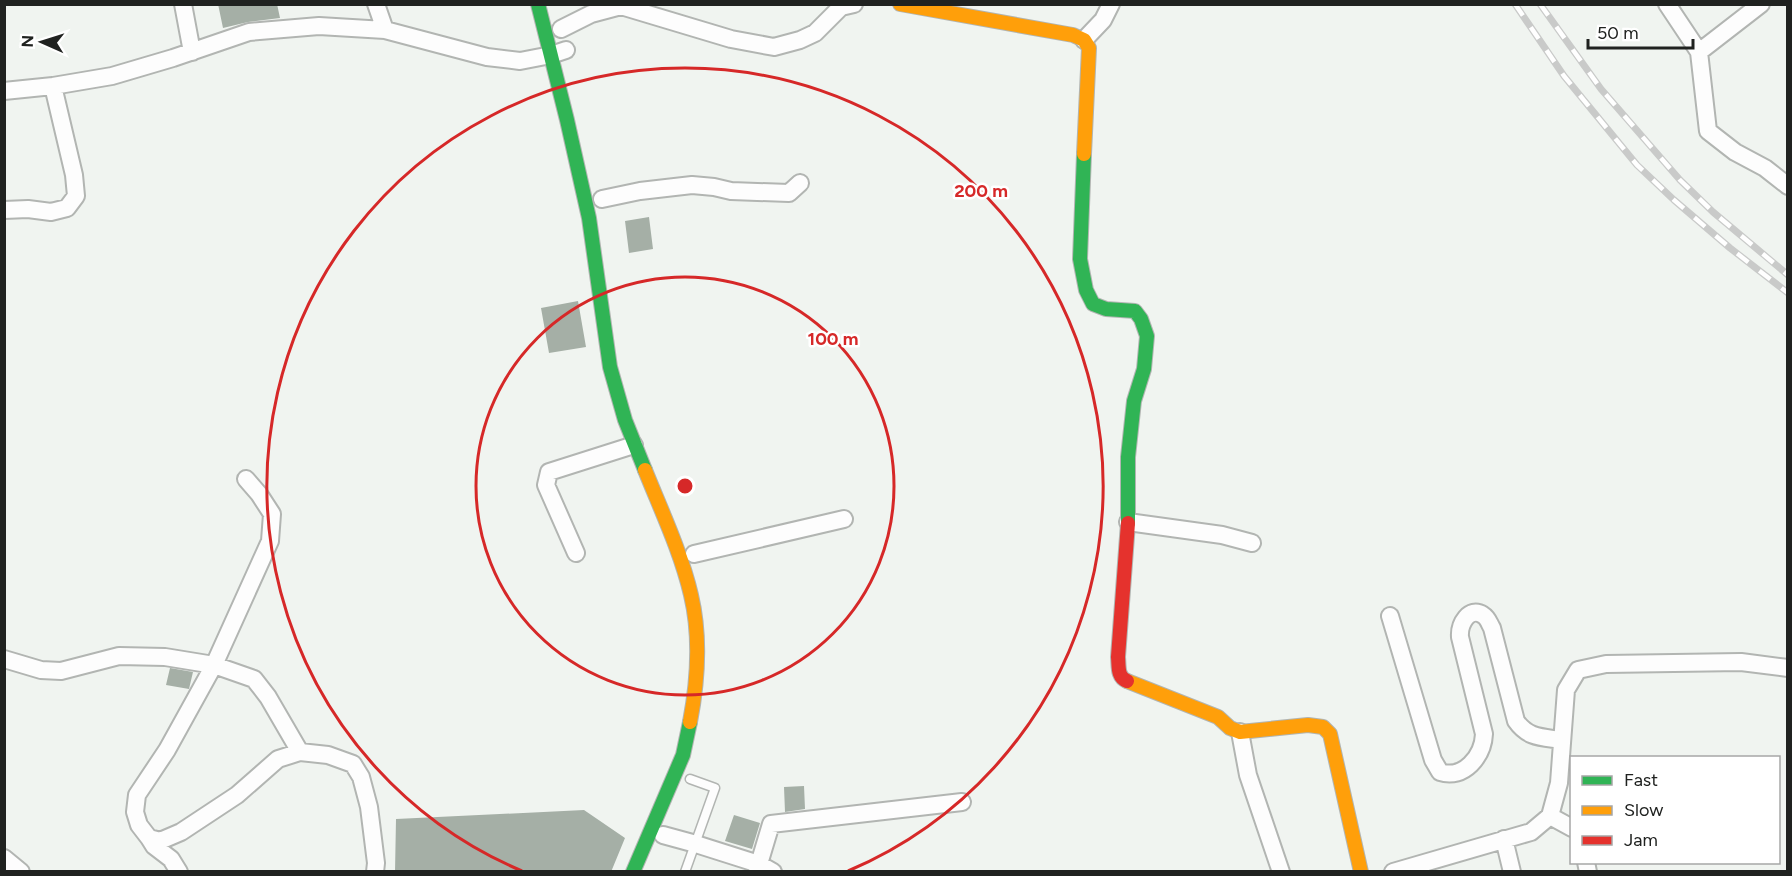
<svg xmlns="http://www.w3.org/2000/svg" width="1792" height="876" viewBox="0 0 1792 876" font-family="Figtree,sans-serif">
<rect width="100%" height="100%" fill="#f0f4f0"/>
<path fill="#a5afa6" d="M218,4H277L280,18L248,22L223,28Z
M649,217L653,249L629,253L625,221Z
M578,301L586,347L549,353L541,308Z
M170,668L193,672L189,689L166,685Z
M804,786L805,809L785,812L784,787Z
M584,810L625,838L611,872H395L396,819Z
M734,815L760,823L752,849L725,841Z"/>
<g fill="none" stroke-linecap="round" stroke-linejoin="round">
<defs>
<path id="lane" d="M685,872L715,788L690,779"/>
<path id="street" d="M183,4L192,52
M376,4L385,30
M1667,4L1699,52L1708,131L1735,152L1765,168L1788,186
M561,29L591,14L621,6L731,39L774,47L800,40L815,33L841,7L854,4
M1084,40L1103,20L1111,4
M1699,52L1761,4
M4,91L53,86L112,76L173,58L249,32L319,26L385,30L487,57L520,61L551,55L566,50
M602,199L640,191L692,185L714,187L731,191L789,193L800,183
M4,210L28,209L51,212L67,208L76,196L74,175L53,86
M246,479L259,494L272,514L270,541L214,665L167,750L137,795L135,812L139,825L149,838L160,841L181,832L237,795L278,759L300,752L328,755L353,764L361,777L369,807L376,863L375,872
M1128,522L1222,535L1252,543
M576,553L546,485L549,472L634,445
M694,554L844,519
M1390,616L1433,760L1440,772C1464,780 1483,756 1484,734L1460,637C1459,624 1469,606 1483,615C1488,618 1489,623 1492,628L1516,721C1528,738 1541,737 1561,740
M4,659L41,670L61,671L119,656L165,657L214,665L254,679L268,697L300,752
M1240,732L1248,775L1281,872
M1550,816L1572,828
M663,835L696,844L759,864L757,872
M149,838L154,846L171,859L179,872
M1504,839L1512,872
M4,858L21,872
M1586,862L1588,872
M773,872L759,864L771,824L962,802
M1393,872L1531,832L1550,816L1559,783L1566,690L1578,670L1606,664L1741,662L1788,668"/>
<path id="fast" d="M538,4L567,120L589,218L610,367L625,420L645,470
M1084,154L1080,259L1086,290L1093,304L1106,309L1135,311L1141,319L1147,336L1144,369L1134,401L1128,457V523
M633,872L683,755L690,722"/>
<path id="slow" d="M900,4L1073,35L1084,40L1089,48L1084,154
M645,470C661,510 681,552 691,595C701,637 698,680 690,722
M1127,681L1218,717L1230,728L1240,732L1308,725L1323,727L1330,734L1361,872"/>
<path id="jam" d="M1127,681C1117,677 1119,666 1118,657L1128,523"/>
</defs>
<use href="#lane" stroke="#b2b5b2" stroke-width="11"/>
<use href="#street" stroke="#b2b5b2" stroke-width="20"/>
<use href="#fast" stroke="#b2b5b2" stroke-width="16"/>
<use href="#slow" stroke="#b2b5b2" stroke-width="16"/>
<use href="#jam" stroke="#b2b5b2" stroke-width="16"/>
<use href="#lane" stroke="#fdfdfd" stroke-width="8"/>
<use href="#street" stroke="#fdfdfd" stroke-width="16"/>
<use href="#fast" stroke="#30b455" stroke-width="14"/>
<use href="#slow" stroke="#ff9f0a" stroke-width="14"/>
<use href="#jam" stroke="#e5322d" stroke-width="14"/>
<defs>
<path id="rail" d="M1515,4L1564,76L1637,165L1674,200L1730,248L1788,293
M1540,4L1601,89L1680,180L1713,212L1788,275"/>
</defs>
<use href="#rail" stroke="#c9cac9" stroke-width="7"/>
<use href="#rail" stroke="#fff" stroke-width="4.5" stroke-dasharray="14" stroke-linecap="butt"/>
</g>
<g fill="none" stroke="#d62828" stroke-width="3">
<circle cx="685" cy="486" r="209"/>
<path d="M522 871A418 418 0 1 1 848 871"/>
</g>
<circle cx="685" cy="486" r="9" fill="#d62828" stroke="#fff" stroke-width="3"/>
<g font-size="18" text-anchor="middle" font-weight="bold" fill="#d62828" stroke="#fff" stroke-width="5" stroke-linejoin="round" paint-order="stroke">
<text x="981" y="197">200 m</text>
<text x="833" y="345">100 m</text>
</g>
<rect width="1792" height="876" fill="none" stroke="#202220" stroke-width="12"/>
<rect x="1570" y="756" width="210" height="108" fill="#ffffff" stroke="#a6a7a6" stroke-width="1.5"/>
<rect x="1582" y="776" width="30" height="9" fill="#30b455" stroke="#a6a7a6" stroke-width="1.5"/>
<text x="1624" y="786" font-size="18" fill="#202220">Fast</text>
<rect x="1582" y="806" width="30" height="9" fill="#ff9f0a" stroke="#a6a7a6" stroke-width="1.5"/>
<text x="1624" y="816" font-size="18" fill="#202220">Slow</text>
<rect x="1582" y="836" width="30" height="9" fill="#e5322d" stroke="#a6a7a6" stroke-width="1.5"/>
<text x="1624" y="846" font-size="18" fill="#202220">Jam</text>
<g transform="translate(42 42) rotate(273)" stroke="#ffffff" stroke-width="4.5" paint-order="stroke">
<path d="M0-4.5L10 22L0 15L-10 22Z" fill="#202220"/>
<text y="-9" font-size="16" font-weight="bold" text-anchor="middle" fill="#202220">N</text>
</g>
<path d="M1588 39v9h105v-9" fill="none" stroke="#202220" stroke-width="3"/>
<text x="1597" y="39" font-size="18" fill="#202220" stroke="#ffffff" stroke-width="4.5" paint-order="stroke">50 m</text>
</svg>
